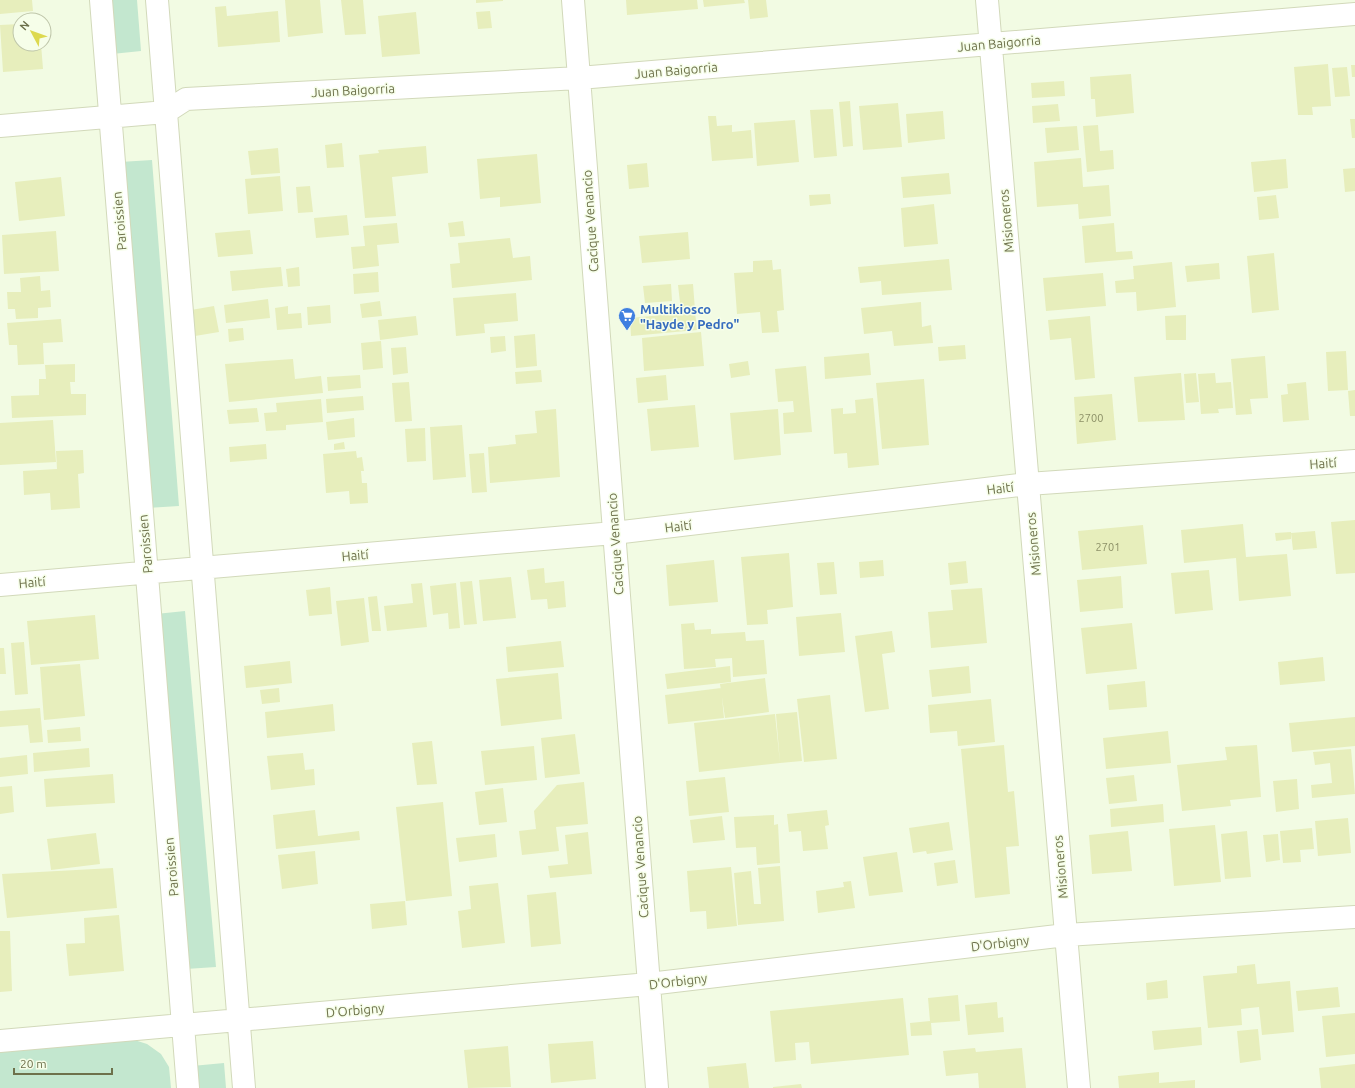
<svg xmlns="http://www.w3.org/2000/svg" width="1355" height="1088" viewBox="0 0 1355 1088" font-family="Ubuntu,sans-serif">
<rect width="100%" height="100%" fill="#f2fbe3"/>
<path fill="#c3e7cf" d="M108,0H137L141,51L112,54Z
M152,160L179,506L147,508L120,162Z
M185,611L216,967L186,969L156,614Z
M128,1038L147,1044L161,1054L169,1067L171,1088H0V1049Z
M224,1063L226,1088H194L192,1066Z"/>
<path fill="#e7eebc" d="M0,0H32L33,11L0,14Z
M285,0H320L323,33L288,37Z
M341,0H363L366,34L345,35Z
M476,0H503V1L476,3Z
M626,0H697L698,9L627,15Z
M703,0H744L745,3L704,7Z
M748,0H766L768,17L750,19Z
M226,6L227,16L278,11L280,42L218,47L215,7Z
M490,11L492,28L478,29L476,12Z
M416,12L420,54L382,57L378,16Z
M20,24V44H41L43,69L3,72L0,25Z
M1328,64L1331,106L1312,107L1313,115H1298L1294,67Z
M1351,65H1355V77H1352Z
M1347,67L1350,96L1335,97L1332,68Z
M1131,74L1134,113L1096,117L1095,99H1091L1090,77Z
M1064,81L1065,96L1032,98L1031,83Z
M850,101L853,146L843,147L839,102Z
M898,103L902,147L863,150L859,106Z
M1058,104L1060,121L1033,123L1032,106Z
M833,109L837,156L814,158L810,110Z
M943,111L945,139L908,143L906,114Z
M708,116H716L717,126L732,125V132L751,130L753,158L712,161Z
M1350,119H1355V138H1352Z
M795,120L799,162L757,166L754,123Z
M1098,125L1100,151L1113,150L1114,169L1087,172L1083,126Z
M1077,126L1079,150L1047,153L1045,128Z
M342,143L344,167L327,168L325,145Z
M426,146L428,173L392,177L396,216L365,218L359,155L379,153L378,150Z
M278,148L280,173L251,175L248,151Z
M537,154L541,203L500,207V197L480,199L477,159Z
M1081,158L1083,187L1109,185L1111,216L1079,219L1078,204L1037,207L1034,162Z
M1286,159L1288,188L1254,192L1251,162Z
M647,163L649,187L629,189L627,165Z
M1355,168V191L1345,192L1343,169Z
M949,173L951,194L903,198L901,177Z
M280,176L283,211L248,214L245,179Z
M61,177L65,216L19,221L15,182Z
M310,186L313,212L298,213L296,187Z
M830,194L831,204L810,206L809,195Z
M1276,195L1279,218L1259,220L1257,197Z
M934,204L938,244L904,247L901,208Z
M347,215L349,235L316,238L314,218Z
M463,221L465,236L450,237L448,223Z
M397,223L399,243L377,245L379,266L353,269L351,247L365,246L363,226Z
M1114,223L1116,252L1132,251L1133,259L1085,263L1082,226Z
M250,230L253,254L218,257L215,233Z
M56,231L59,271L4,274L2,235Z
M688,232L690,259L642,263L639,236Z
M510,238L513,258L530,256L532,280L452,288L450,264L460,263L458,243Z
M1274,253L1279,310L1252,313L1247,256Z
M949,259L952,290L882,295L881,281L860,283L858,267Z
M772,260L773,270L781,269L784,310L777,311L779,332L762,333L760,312L737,314L734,273L753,272V261Z
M1172,262L1176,307L1137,311L1136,292L1116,293L1115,281L1134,279L1133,266Z
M1219,263L1220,279L1187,282L1185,266Z
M281,267L283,286L232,291L230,271Z
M299,267L300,286L288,287L286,269Z
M378,272L379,292L354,294L353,274Z
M1103,273L1106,306L1046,311L1043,278Z
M40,276L41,291L50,290L51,307L38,308V318L16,319L15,309H8L7,292H21L20,278Z
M671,284L672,301L645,303L643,286Z
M693,284L695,310L681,311L678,285Z
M516,293L518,321L484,324L485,333L456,336L453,298Z
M268,299L270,318L226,323L224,305Z
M380,301L382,316L362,318L360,304Z
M921,302L922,327L931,325L933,343L894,346L892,331L864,334L861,308Z
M330,305L331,323L308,325L307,307Z
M214,306L219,332L195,336L191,310Z
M288,306V314L301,313L302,328L277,330L275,308Z
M695,312L697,330L631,336L630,318Z
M1186,315V340H1166L1165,316Z
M416,316L418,335L380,340L378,320Z
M1090,316L1095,378L1075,380L1071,338L1050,340L1048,320Z
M61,319L63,342L43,343L44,364L18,365L17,345H9L7,323Z
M243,328L244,340L229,342L228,329Z
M701,332L704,366L644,371L642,338Z
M535,334L537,366L516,368L514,336Z
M505,336L506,351L491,353L490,337Z
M381,341L383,368L363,370L361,343Z
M965,345L966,359L939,361L938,347Z
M406,347L408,373L393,375L391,348Z
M1346,351L1348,390L1328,391L1326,352Z
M869,353L871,375L825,379L824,357Z
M1265,356L1268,398L1250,399L1252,414L1236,415L1231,359Z
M293,359L295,379L321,376L323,393L229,402L225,364Z
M748,361L750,375L731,378L729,364Z
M75,364V382H70L71,394H86V415L12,418L11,396L39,395V379H46L45,365Z
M806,366L812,432L784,434L783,413L794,412L793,401L778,402L775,369Z
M541,370L542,382L516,384L515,372Z
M1181,373L1185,420L1138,422L1134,377Z
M1196,373L1199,402L1186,403L1184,374Z
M1215,373L1216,383L1231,382L1233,408L1218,409L1219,413L1201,414L1198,374Z
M360,375L361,388L328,391L327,377Z
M666,375L668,400L638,403L636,378Z
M924,379L929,445L882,449L876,383Z
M409,382L412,421L395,422L392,383Z
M1306,382L1309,420L1283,422L1281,395L1288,394L1287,384Z
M1355,390V416H1350L1348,391Z
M1112,394L1116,440L1077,444L1074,397Z
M363,396L364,410L327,413L326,399Z
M873,398L879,465L848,468L847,453L834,454L831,409L843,408V414L856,413L855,400Z
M321,399L323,422L286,425V430L266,431L264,413L277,412L276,403Z
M695,405L699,447L651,451L647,409Z
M257,408L259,422L229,424L227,410Z
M556,409L560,477L490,483L488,447L516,444L515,435L537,433L535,411Z
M778,409L781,455L734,460L730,413Z
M354,418L355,437L328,440L326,422Z
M53,420L56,462L0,465V423Z
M462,425L466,477L433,480L430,427Z
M425,428L426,461L407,462L405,429Z
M344,442L345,449L334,450V444Z
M266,444L267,459L230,462L229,447Z
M83,450L84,473L78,474L80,508L51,510L50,493L24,495L23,471L57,469L56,451Z
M356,451L357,458L362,457L364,471H361L362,483H367L368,503L350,504L349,491L326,493L323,454Z
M484,453L487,492L472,493L469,454Z
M1355,520V573L1336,574L1331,522Z
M1243,524L1246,557L1287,554L1291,596L1239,601L1236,558L1184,563L1181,530Z
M1143,525L1147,564L1082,570L1078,531Z
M1315,531L1317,548L1293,550L1291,533Z
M1291,532V539L1276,541L1275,533Z
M789,553L793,607L767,610L768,624L747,625L741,557Z
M714,560L718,602L669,606L666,565Z
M883,560L884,576L860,578L859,562Z
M966,561L968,583L950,585L948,563Z
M834,562L837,594L820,595L817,563Z
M544,568L545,583L564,581L566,607L548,609L547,599L531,600L527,570Z
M1209,570L1213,610L1175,614L1171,573Z
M1121,576L1123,608L1080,612L1077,580Z
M511,577L516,618L483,621L479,580Z
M472,581L477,624L464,625L460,582Z
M422,583L427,627L387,631L384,606L413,603L411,584Z
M456,583L460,628L449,629L448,613L433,615L430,586Z
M330,587L332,614L309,616L306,590Z
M982,588L987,643L931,648L928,612L953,610L951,590Z
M377,596L381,631H372L368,597Z
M364,598L369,642L341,646L336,601Z
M841,613L845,652L799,656L796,617Z
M95,615L99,659L31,665L27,621Z
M694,623L695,630L711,629V634L745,632L746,641L764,640L767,674L733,677L732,658L715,659L716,667L684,669L681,624Z
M1132,623L1137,669L1086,674L1081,628Z
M892,631L895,652L882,654L889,709L865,712L855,636Z
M561,641L564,667L508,672L506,647Z
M24,642L28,694L15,695L11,643Z
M0,648H4L6,674H0Z
M1323,657L1325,681L1280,685L1278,662Z
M290,661L292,683L246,688L244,666Z
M80,664L85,716L44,720L40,667Z
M730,666L731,682L667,689L665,674Z
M969,666L971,693L932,697L929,670Z
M558,673L562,719L501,726L496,679Z
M765,678L769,712L725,718L720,684Z
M1145,681L1147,707L1109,710L1107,685Z
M279,688L280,702L262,704L260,690Z
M721,688L724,718L668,724L665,695Z
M830,695L837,759L804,762L797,699Z
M991,699L995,742L958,746L957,731L930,733L928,705Z
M333,704L335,731L267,738L265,712Z
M40,708L43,742L30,743L28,725L0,727V711Z
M797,712L802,761L780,763L776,714Z
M775,714L780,763L699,772L694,723Z
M1355,717V746L1292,752L1289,723Z
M80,727L81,741L48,743L47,730Z
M1168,731L1171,763L1106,769L1103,738Z
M575,734L580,774L545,778L541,738Z
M432,741L437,784L417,785L412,743Z
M1004,745L1008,792L1014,791L1019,846L1006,847L1010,894L975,898L961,749Z
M1257,745L1261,797L1230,800L1231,806L1182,811L1177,765L1227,760L1225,747Z
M534,746L537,780L485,785L481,751Z
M89,748L90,767L34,772L33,753Z
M1351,749L1355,794L1312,798L1311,785L1332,783L1330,763L1315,765L1313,752Z
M303,753L305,770L314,769L315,785L271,790L267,756Z
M27,755L28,774L0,777V758Z
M113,774L115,803L46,807L44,779Z
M1134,775L1137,801L1109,804L1106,778Z
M725,777L729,812L689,816L686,781Z
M1297,779L1299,809L1276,812L1273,781Z
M584,782L588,824L556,827L559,851L522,855L519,831L536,829L534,811L557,785Z
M12,786L14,812L0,814V787Z
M503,788L507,822L479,825L475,792Z
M443,802L452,896L406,901L396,807Z
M1163,804L1164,822L1111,827L1110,809Z
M315,810L318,836L359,831L360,840L276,849L273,815Z
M827,810L829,825L825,826L828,849L803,851L801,831L789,832L787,814Z
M774,815V825L778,824L780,863L757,865L756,847L736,848L734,817Z
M722,816L725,840L693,843L690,820Z
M1348,818L1351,853L1318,856L1315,821Z
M949,822L953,850L927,854L926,851L913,853L909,828Z
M1215,825L1221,882L1174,886L1169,829Z
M1312,828L1314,849L1300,850L1301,862L1283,863L1280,831Z
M1128,831L1132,871L1092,874L1089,835Z
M1247,831L1251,877L1225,879L1221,834Z
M588,832L592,874L550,878L548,866L568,864L565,835Z
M96,833L100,864L51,870L47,839Z
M495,834L497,857L459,862L456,838Z
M1278,834L1280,860L1266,862L1263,835Z
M315,851L318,884L282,889L278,855Z
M897,852L903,892L869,896L863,857Z
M955,860L958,883L937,886L934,863Z
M780,866L784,921L738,925L734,873L751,871L754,904H761L758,868Z
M731,867L737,926L707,929L706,911L690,912L687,871Z
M113,868L117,908L7,918L2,874Z
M851,881L855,908L818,913L816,891L844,887L843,882Z
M498,883L505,943L462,948L458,911L471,909L469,886Z
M556,892L561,944L531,947L527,895Z
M405,901L407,925L372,929L370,904Z
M119,915L124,971L69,976L66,944L85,943L84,918Z
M0,931H10L12,991L0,992Z
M1255,964L1257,984L1290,981L1294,1032L1262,1035L1259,1007L1241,1009L1242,1025L1208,1028L1203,976L1237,973V966Z
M1167,980L1168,998L1147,1000L1146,983Z
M1338,987L1340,1007L1298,1011L1296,991Z
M958,995L960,1021L931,1023L932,1035L911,1036L910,1023L930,1021L928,998Z
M903,998L909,1055L811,1064L809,1042L795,1043L796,1060L775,1062L770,1011Z
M997,1002L998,1018L1003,1017L1004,1032L968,1035L965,1005Z
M1355,1013V1054L1326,1057L1322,1016Z
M1201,1027L1202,1045L1154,1050L1152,1031Z
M1258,1029L1261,1060L1240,1063L1237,1031Z
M593,1041L596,1079L551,1083L548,1044Z
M508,1046L511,1087L468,1088L464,1050Z
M975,1048L976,1052L1022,1048L1026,1088H979L978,1073L946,1076L943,1051Z
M746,1063L749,1088H709L707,1067Z
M1355,1064V1088H1321L1319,1068Z
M1159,1072V1083L1195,1080V1088H1119L1118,1076Z
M801,1084L802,1088H773V1087Z"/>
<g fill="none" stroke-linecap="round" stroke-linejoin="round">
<defs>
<path id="minor" d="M101,0L188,1088
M157,0L244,1088
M573,0L657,1088
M987,0L1079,1088
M0,126L166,112L186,99L579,78L1355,14
M0,585L614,533L1028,484L1355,461
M0,1041L649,984L1066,935L1355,917"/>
</defs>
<use href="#minor" stroke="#d2d9ba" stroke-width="24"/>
<use href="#minor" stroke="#fff" stroke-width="22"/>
</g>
<defs>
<symbol id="supermarket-pin" viewBox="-11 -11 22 30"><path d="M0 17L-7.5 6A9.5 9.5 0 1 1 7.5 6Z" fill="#3f7fe0" stroke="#f6fee9"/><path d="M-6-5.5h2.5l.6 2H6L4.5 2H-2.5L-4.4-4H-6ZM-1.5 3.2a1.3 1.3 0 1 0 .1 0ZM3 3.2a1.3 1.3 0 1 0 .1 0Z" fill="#fff"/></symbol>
</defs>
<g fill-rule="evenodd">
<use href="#supermarket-pin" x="617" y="306" width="20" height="27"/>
</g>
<g text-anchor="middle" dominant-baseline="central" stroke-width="3" stroke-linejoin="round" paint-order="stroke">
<g font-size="11" fill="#8c9067">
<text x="1091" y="418">2700</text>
<text x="1108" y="547">2701</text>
</g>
<g font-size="13" fill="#6d714b" stroke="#f6fee9">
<text transform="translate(999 43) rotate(-5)">Juan Baigorria</text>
<text transform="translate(676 70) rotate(-5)">Juan Baigorria</text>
<text transform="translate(353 90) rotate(-3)">Juan Baigorria</text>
<text transform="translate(119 221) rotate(-95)">Paroissien</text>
<text transform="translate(590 221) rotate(-94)">Cacique Venancio</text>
<text transform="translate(1006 221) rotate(-95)">Misioneros</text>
<text transform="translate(1323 463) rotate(-4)">Haití</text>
<text transform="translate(1000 488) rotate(-7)">Haití</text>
<text transform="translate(678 526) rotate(-7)">Haití</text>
<text transform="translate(145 544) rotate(-95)">Paroissien</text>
<text transform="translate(615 544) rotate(-94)">Cacique Venancio</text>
<text transform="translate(1033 544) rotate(-95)">Misioneros</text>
<text transform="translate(355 555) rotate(-5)">Haití</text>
<text transform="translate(32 582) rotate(-5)">Haití</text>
<text transform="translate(171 867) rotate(-95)">Paroissien</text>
<text transform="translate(640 867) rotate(-94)">Cacique Venancio</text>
<text transform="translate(1060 867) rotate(-95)">Misioneros</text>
<text transform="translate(1000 943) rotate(-7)">D'Orbigny</text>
<text transform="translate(678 981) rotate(-7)">D'Orbigny</text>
<text transform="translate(355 1010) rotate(-5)">D'Orbigny</text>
</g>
<g font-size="13" font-weight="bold" fill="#366cbe" stroke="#f6fee9" text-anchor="start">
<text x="640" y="309">Multikiosco<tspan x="640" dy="15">"Hayde y Pedro"</tspan></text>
</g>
</g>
<g transform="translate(32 32) rotate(311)"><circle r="19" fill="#f6fee9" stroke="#bfc6aa"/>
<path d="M0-3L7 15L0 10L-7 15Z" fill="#ddd94f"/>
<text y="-6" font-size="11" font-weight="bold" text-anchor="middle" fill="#6d714b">N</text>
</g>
<path d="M14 1068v6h98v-6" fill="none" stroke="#6d714b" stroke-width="2"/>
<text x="20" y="1068" font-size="12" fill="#6d714b" stroke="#f6fee9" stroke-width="3" paint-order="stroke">20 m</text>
</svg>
